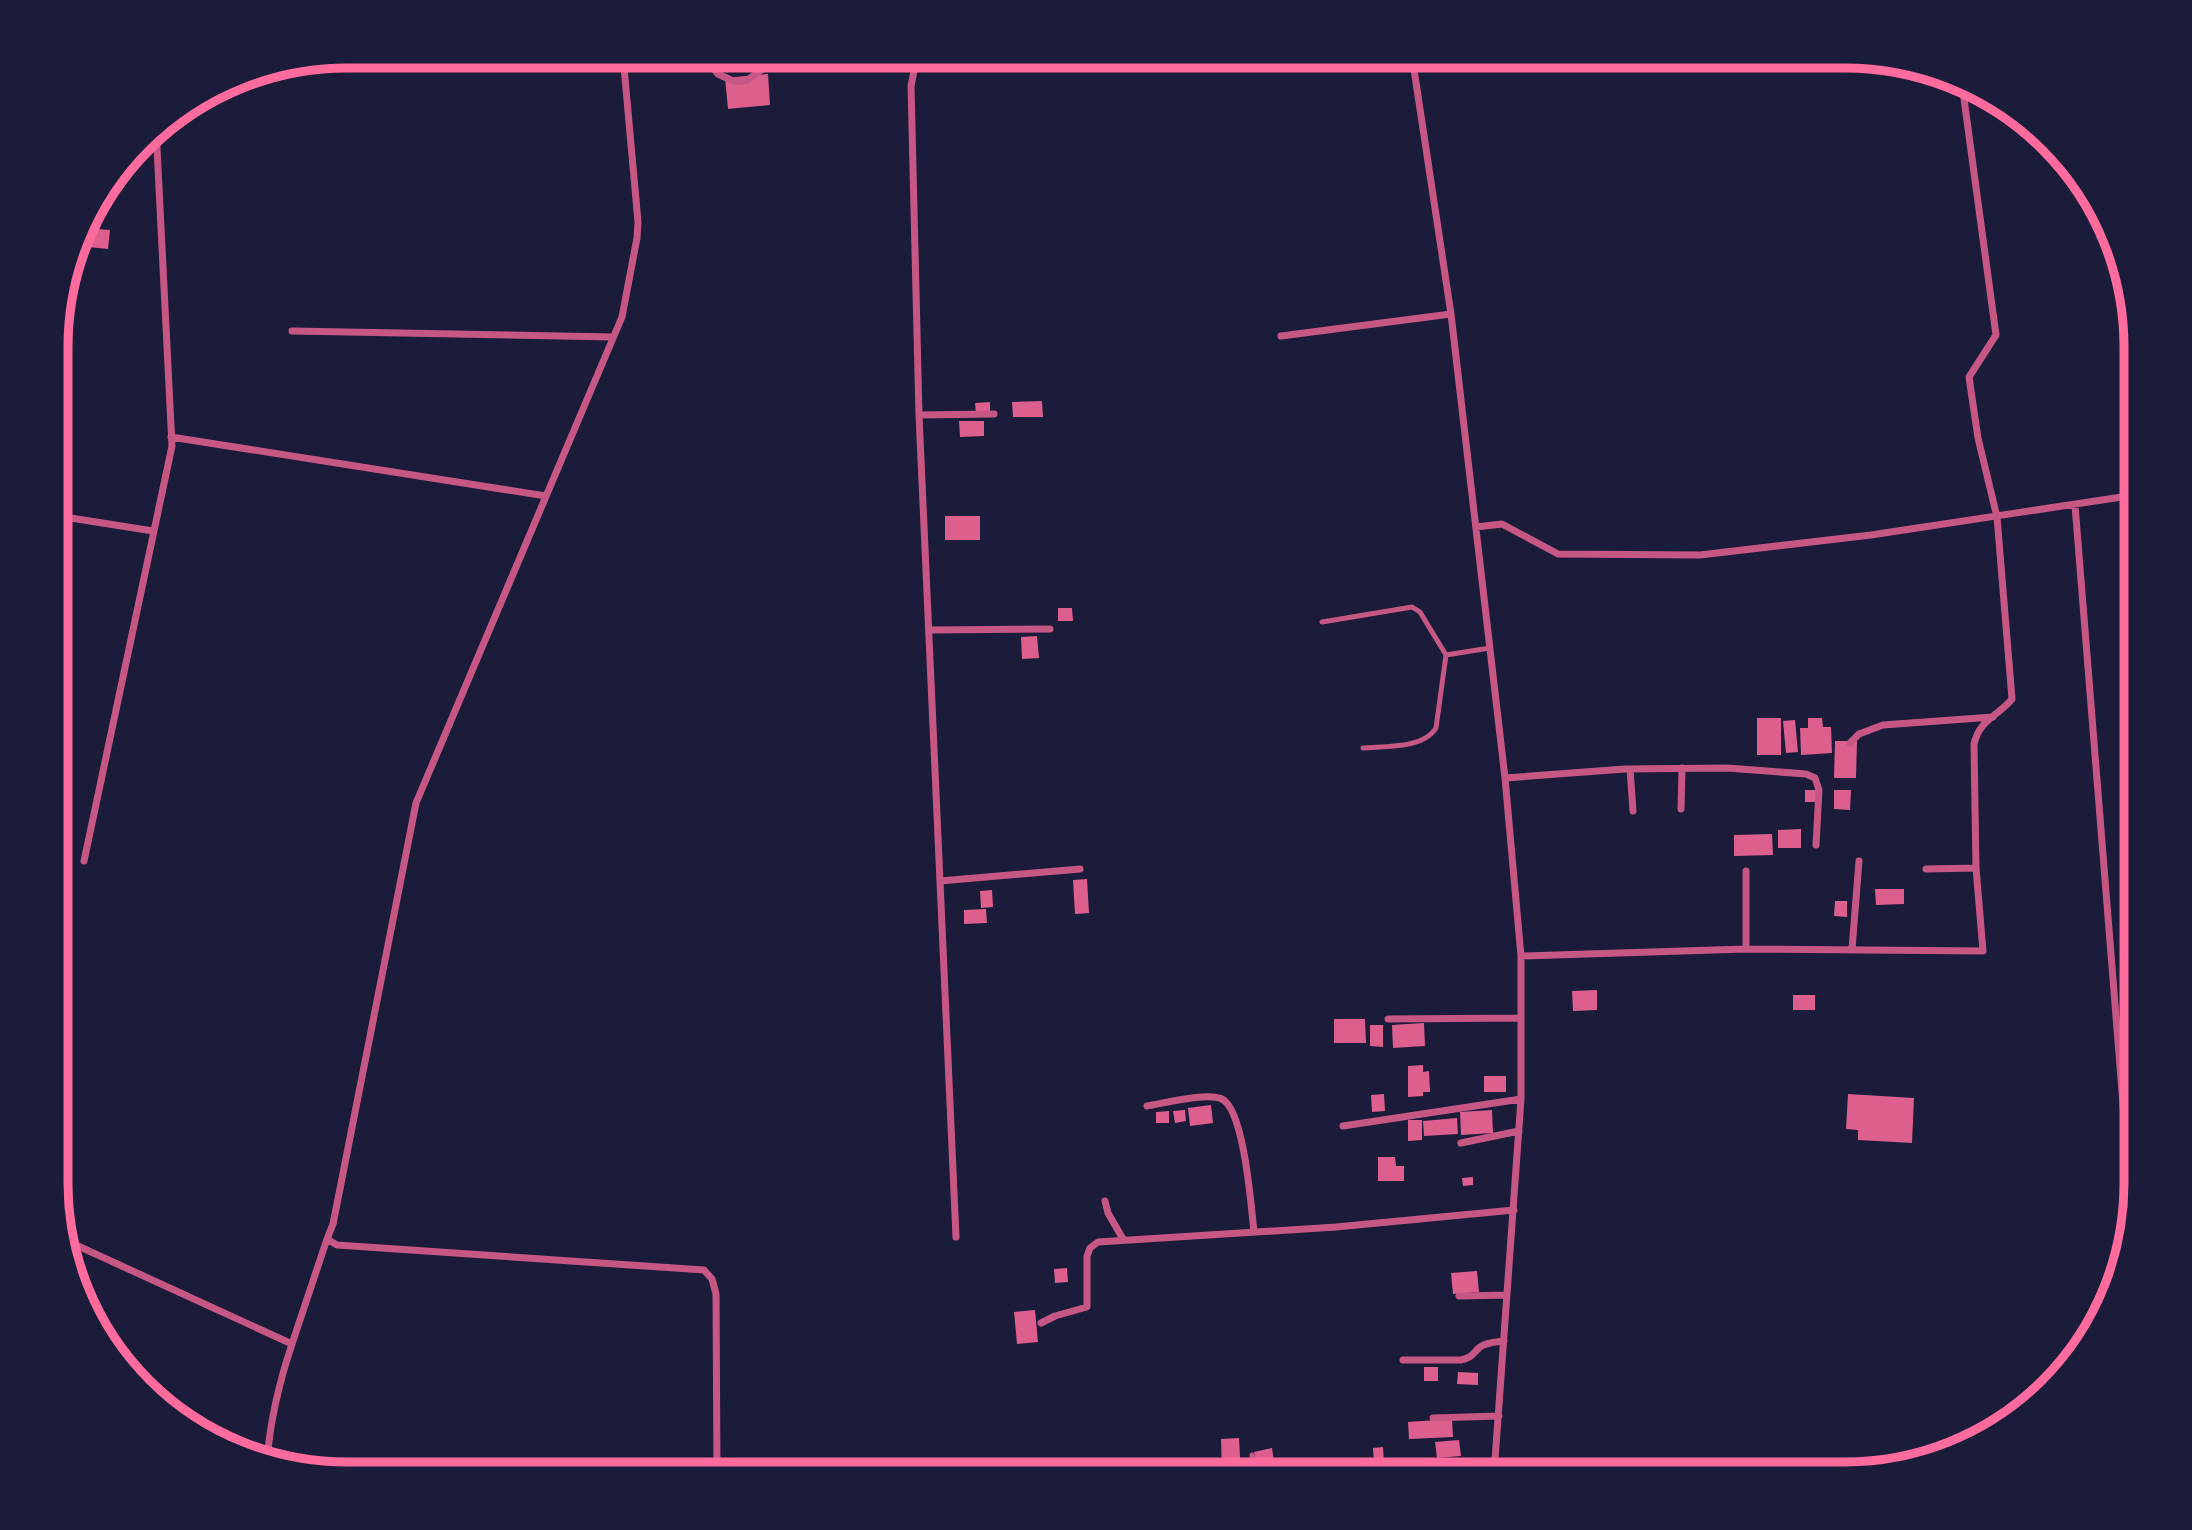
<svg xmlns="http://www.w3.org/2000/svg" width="2192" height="1530" viewBox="0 0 2192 1530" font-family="Roboto,sans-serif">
<rect width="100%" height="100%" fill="#1b1b3a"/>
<path fill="#dd5f8e" d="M768,74L770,105L728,109L725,78Z
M83,228L110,230L108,249L78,246Z
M1042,401L1043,417H1013L1012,402Z
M990,402V413L976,414L975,403Z
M959,421H984V436L960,437Z
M945,516H980V540H945Z
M1058,608H1072L1073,621H1058Z
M1037,636L1039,658L1022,659L1021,637Z
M1757,718H1781V755H1757Z
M1808,718H1822L1823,727H1831L1832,753L1801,755L1800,728H1808Z
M1795,720L1798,752L1786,753L1783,721Z
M1835,741H1857L1856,778H1834Z
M1805,790H1817V802H1805Z
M1834,790H1851L1850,810L1834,809Z
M1801,829V848H1778V830Z
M1772,834L1773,855L1734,856V835Z
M1087,879L1089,913L1075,914L1073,880Z
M1875,889H1904V904L1876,905Z
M992,890L993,907L981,908L980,891Z
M1835,901H1847V917L1834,916Z
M986,909L987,923L964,924V910Z
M1597,990V1010L1573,1011L1572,991Z
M1793,995H1815V1010H1793Z
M1334,1019H1365L1366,1043H1334Z
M1424,1023L1425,1046L1393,1048L1392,1025Z
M1370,1025H1383V1047L1370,1046Z
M1423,1065V1072L1429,1071L1430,1092H1423V1096L1408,1097V1066Z
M1484,1076H1506V1092H1484Z
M1384,1094L1385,1111L1372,1112L1371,1095Z
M1848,1094L1914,1098L1912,1143L1858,1140V1130L1846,1129Z
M1211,1105L1213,1123L1190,1126L1188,1108Z
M1185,1110L1186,1121L1175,1123L1173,1111Z
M1492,1110L1493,1133L1461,1135L1460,1112Z
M1169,1111V1123H1156V1112Z
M1457,1118L1458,1134L1424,1136L1423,1121Z
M1408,1120H1422V1140L1408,1141Z
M1378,1157H1395L1396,1166H1404V1181H1378Z
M1473,1177V1185L1463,1186L1462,1178Z
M1067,1268L1068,1282L1055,1283L1054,1269Z
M1477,1271L1479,1292L1453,1294L1451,1273Z
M1035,1310L1038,1342L1017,1344L1014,1312Z
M1424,1367H1438V1381H1424Z
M1458,1372L1478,1373V1385L1457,1384Z
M1452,1419L1453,1437L1409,1439L1408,1422Z
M1239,1438L1241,1474H1222L1221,1439Z
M1459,1440L1461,1456L1437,1458L1435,1442Z
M1383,1447L1384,1463L1374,1464L1373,1448Z
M1272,1448L1275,1468L1258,1472L1254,1452Z
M1428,1464L1429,1474H1414V1465Z
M1455,1466L1456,1474H1431V1467Z
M1388,1467V1474H1375V1468Z"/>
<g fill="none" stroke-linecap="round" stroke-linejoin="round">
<path stroke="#c65784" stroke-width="5" d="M1322,622L1412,607L1420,612L1446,655L1490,648
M1363,748C1385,746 1423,749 1436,728L1446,655
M1252,1455L1254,1474"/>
<path stroke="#c65784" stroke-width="7" d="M623,56L638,222L637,238L622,317L416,803L333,1224L327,1239L337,1245L704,1270L712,1279L716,1294L717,1474
M704,56L718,74L733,81H746L767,66L796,56
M917,56L911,86L919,415L956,1237
M1412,56L1451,314L1505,778L1521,956V1099L1494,1474
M292,331L613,337
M1281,336L1451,314
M919,415L994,414
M171,437L546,496
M2075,505L2125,1129
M58,516L153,531
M1476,527L1502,524L1558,554L1700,555L1871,535L2135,495
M929,630L1050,629
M1850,743L1859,734L1883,725L1993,717
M1630,769L1633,811
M1505,778L1625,769L1727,768L1806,774L1815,778L1819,790L1816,845
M1681,809L1682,768
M84,861L172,446L156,128
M1926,869L1976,868
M940,881L1080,869
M1746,949V871
M1852,949L1859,861
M1521,956L1746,949L1983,951L1976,868L1974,744C1980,719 1997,717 2012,699L1997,517L1978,438L1969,377L1996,335L1962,84
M1388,1019L1521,1018
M1147,1106C1164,1103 1208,1092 1222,1099C1244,1110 1251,1205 1254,1232
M1343,1126L1521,1099
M1461,1143L1519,1131
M1105,1201L1108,1213L1123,1239
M65,1240L292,1344L327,1239
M1459,1296L1507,1295
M1041,1323L1055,1316L1087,1307V1256L1090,1248L1098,1242L1336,1227L1514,1210
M1403,1360H1461C1472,1358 1473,1353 1480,1347C1487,1342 1497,1342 1504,1341
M1433,1418L1499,1416
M267,1461C270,1420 279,1383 292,1344
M599,1464L655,1474"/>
</g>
<path d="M0 0H2192V1530H0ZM347 68H1845A279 279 0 0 1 2124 347V1183A279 279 0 0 1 1845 1462H347A279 279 0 0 1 68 1183V347A279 279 0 0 1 347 68Z" fill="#1b1b3a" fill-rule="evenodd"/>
<path fill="none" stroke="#ff6b9d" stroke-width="9" d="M347 68H1845A279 279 0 0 1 2124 347V1183A279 279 0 0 1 1845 1462H347A279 279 0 0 1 68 1183V347A279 279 0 0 1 347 68Z"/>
</svg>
